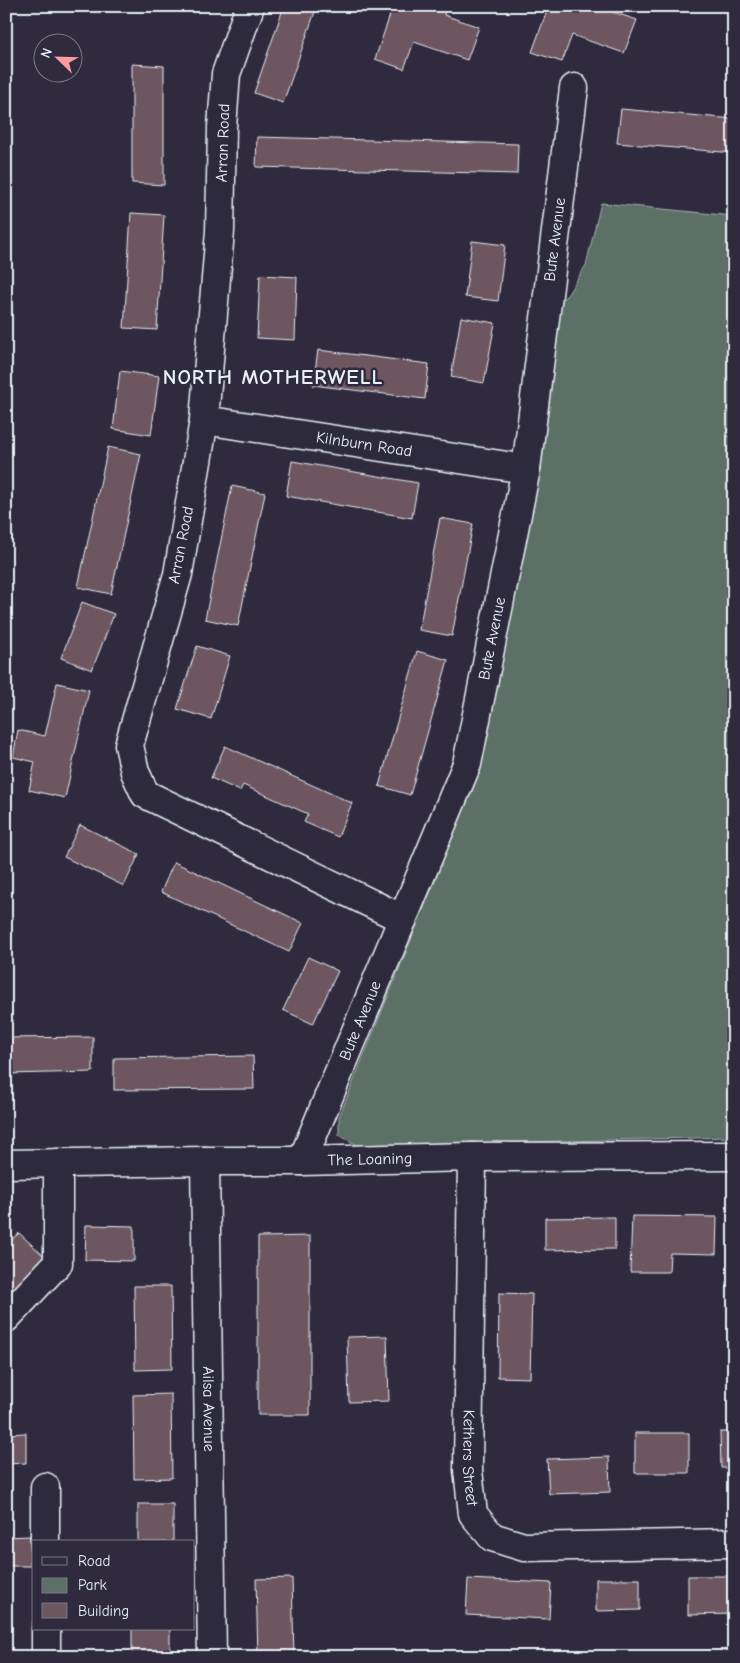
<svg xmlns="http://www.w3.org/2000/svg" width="740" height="1663" viewBox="0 0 740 1663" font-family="'Comic Neue',sans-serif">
<rect width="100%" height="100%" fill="#2f2a3d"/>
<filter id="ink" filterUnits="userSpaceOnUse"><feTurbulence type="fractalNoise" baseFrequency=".02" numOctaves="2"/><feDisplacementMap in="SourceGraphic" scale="10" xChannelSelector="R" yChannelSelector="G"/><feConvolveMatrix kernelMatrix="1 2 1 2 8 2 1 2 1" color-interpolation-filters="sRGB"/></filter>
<g filter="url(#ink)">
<path fill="#5d6f66" stroke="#a2b0af" d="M601,203L734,216V1137L359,1146L339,1135V1117L436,878L487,705L549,313L568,294L586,265Z"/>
<path fill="#6d565f" stroke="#e8f1f8" d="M284,6H317L283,103L254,93Z
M367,6H447L444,15L479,27L467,60L414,42L404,69L375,59L390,15Z
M543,6H602L601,8L637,20L624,53L572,35L562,62L532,52L548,8Z
M132,64L164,66V185L132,183Z
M621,109L734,119V153L617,143Z
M257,137L518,144L517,174L256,167Z
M131,213L164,215L157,330L124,328Z
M472,241L505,245L498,301L465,297Z
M260,275L297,277L295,340L257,338Z
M461,317L495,323L484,383L451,377Z
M318,350L429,364L425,399L313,385Z
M120,371L159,376L151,435L113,429Z
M108,447L141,454L111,594L78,587Z
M292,461L418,483L412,518L286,496Z
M232,486L265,493L238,626L205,619Z
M440,518L473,524L452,636L419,630Z
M82,602L114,614L92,670L61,658Z
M197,646L230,656L211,719L177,709Z
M417,651L448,660L410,795L379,786Z
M57,683L89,690L65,798L29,790L35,762L13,757L18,730L45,736Z
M225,746L352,803L338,837L304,822L308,814L243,785L240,791L211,778Z
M80,825L139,854L124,886L64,857Z
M174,862L303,923L289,952L161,892Z
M308,957L338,971L313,1024L283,1010Z
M93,1037V1072L6,1074V1038Z
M253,1056L254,1089L114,1090V1058Z
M733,1215H734V1259H732Z
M632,1216L717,1217L716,1254L670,1253L669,1272H630Z
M615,1217V1249L545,1250V1218Z
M86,1225L134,1226V1261L85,1260Z
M19,1233L46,1258L6,1300V1245Z
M310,1236V1415H258V1237Z
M134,1286H171L172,1369L135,1370Z
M499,1293L532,1294L530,1378L498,1377Z
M387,1336L389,1401L349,1402L347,1337Z
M171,1394L172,1478L134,1479L133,1395Z
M720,1432H734V1468H721Z
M26,1433V1463L6,1464V1434Z
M635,1433H689V1473H635Z
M609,1457L610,1492L549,1494L547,1459Z
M138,1504H173V1542H138Z
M30,1536V1566H6V1537Z
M688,1576H734V1614L688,1615Z
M292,1578L294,1657H258L256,1579Z
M468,1579L551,1583L549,1619L466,1615Z
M596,1579H640V1610L596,1611Z
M132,1629H170V1657H132Z"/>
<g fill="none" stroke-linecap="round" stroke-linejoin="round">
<defs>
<g id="minor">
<path d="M250,6L226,74L222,127L220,231L204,420L178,574L129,745L135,772L145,794L403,919"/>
<path id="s1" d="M204,420L526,469"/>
<path id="s2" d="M472,1157L468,1470L473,1514L492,1537L524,1547L734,1543"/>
<path id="s3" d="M205,1161L212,1657"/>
<path id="s4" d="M302,1161L467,764L526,469L574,88"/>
<path id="s5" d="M6,1164L205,1161H302L472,1157L734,1156"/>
<path d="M6,1318L58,1263V1163"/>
<path d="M45,1487V1542"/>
<path d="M46,1629V1657"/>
</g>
</defs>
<use href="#minor" stroke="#e8f1f8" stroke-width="31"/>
<use href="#minor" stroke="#2f2a3d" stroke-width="28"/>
</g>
</g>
<g text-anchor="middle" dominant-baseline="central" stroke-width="5" stroke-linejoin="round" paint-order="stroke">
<g font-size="16" fill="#e8f1f8" stroke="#2f2a3d">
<text transform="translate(223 143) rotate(-88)">Arran Road</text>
<text stroke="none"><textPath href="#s4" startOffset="962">Bute Avenue</textPath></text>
<text stroke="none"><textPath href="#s1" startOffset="162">Kilnburn Road</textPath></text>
<text transform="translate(181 545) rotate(-79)">Arran Road</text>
<text stroke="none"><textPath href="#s4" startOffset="558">Bute Avenue</textPath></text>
<text stroke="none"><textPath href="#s4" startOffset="152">Bute Avenue</textPath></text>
<text stroke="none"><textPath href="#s5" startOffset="364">The Loaning</textPath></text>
<text stroke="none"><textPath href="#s3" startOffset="248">Ailsa Avenue</textPath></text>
<text stroke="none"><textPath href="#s2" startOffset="301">Kethers Street</textPath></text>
</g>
<g font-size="21" font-weight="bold" letter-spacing="1" fill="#e8f1f8" stroke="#2f2a3d">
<text x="273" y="377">NORTH MOTHERWELL</text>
</g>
</g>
<rect width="740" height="1663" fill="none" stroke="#2f2a3d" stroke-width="25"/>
<rect x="12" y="12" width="715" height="1638" fill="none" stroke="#e8f1f8" stroke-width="2" filter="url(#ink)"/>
<rect x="32" y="1540" width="162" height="90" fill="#2f2a3d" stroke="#797a88"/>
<rect x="42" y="1557" width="25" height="8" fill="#2f2a3d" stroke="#797a88"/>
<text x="78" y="1566" font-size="15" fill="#e8f1f8">Road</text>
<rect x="42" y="1578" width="25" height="15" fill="#5d6f66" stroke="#797a88"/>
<text x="78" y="1590" font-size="15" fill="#e8f1f8">Park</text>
<rect x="42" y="1603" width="25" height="15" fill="#6d565f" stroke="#797a88"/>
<text x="78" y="1616" font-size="15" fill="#e8f1f8">Building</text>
<g transform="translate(58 58) rotate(293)"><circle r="24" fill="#2f2a3d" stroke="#797a88"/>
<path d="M0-4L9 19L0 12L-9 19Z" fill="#ff9aa2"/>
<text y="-8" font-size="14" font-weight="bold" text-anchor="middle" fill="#e8f1f8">N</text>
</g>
</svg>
